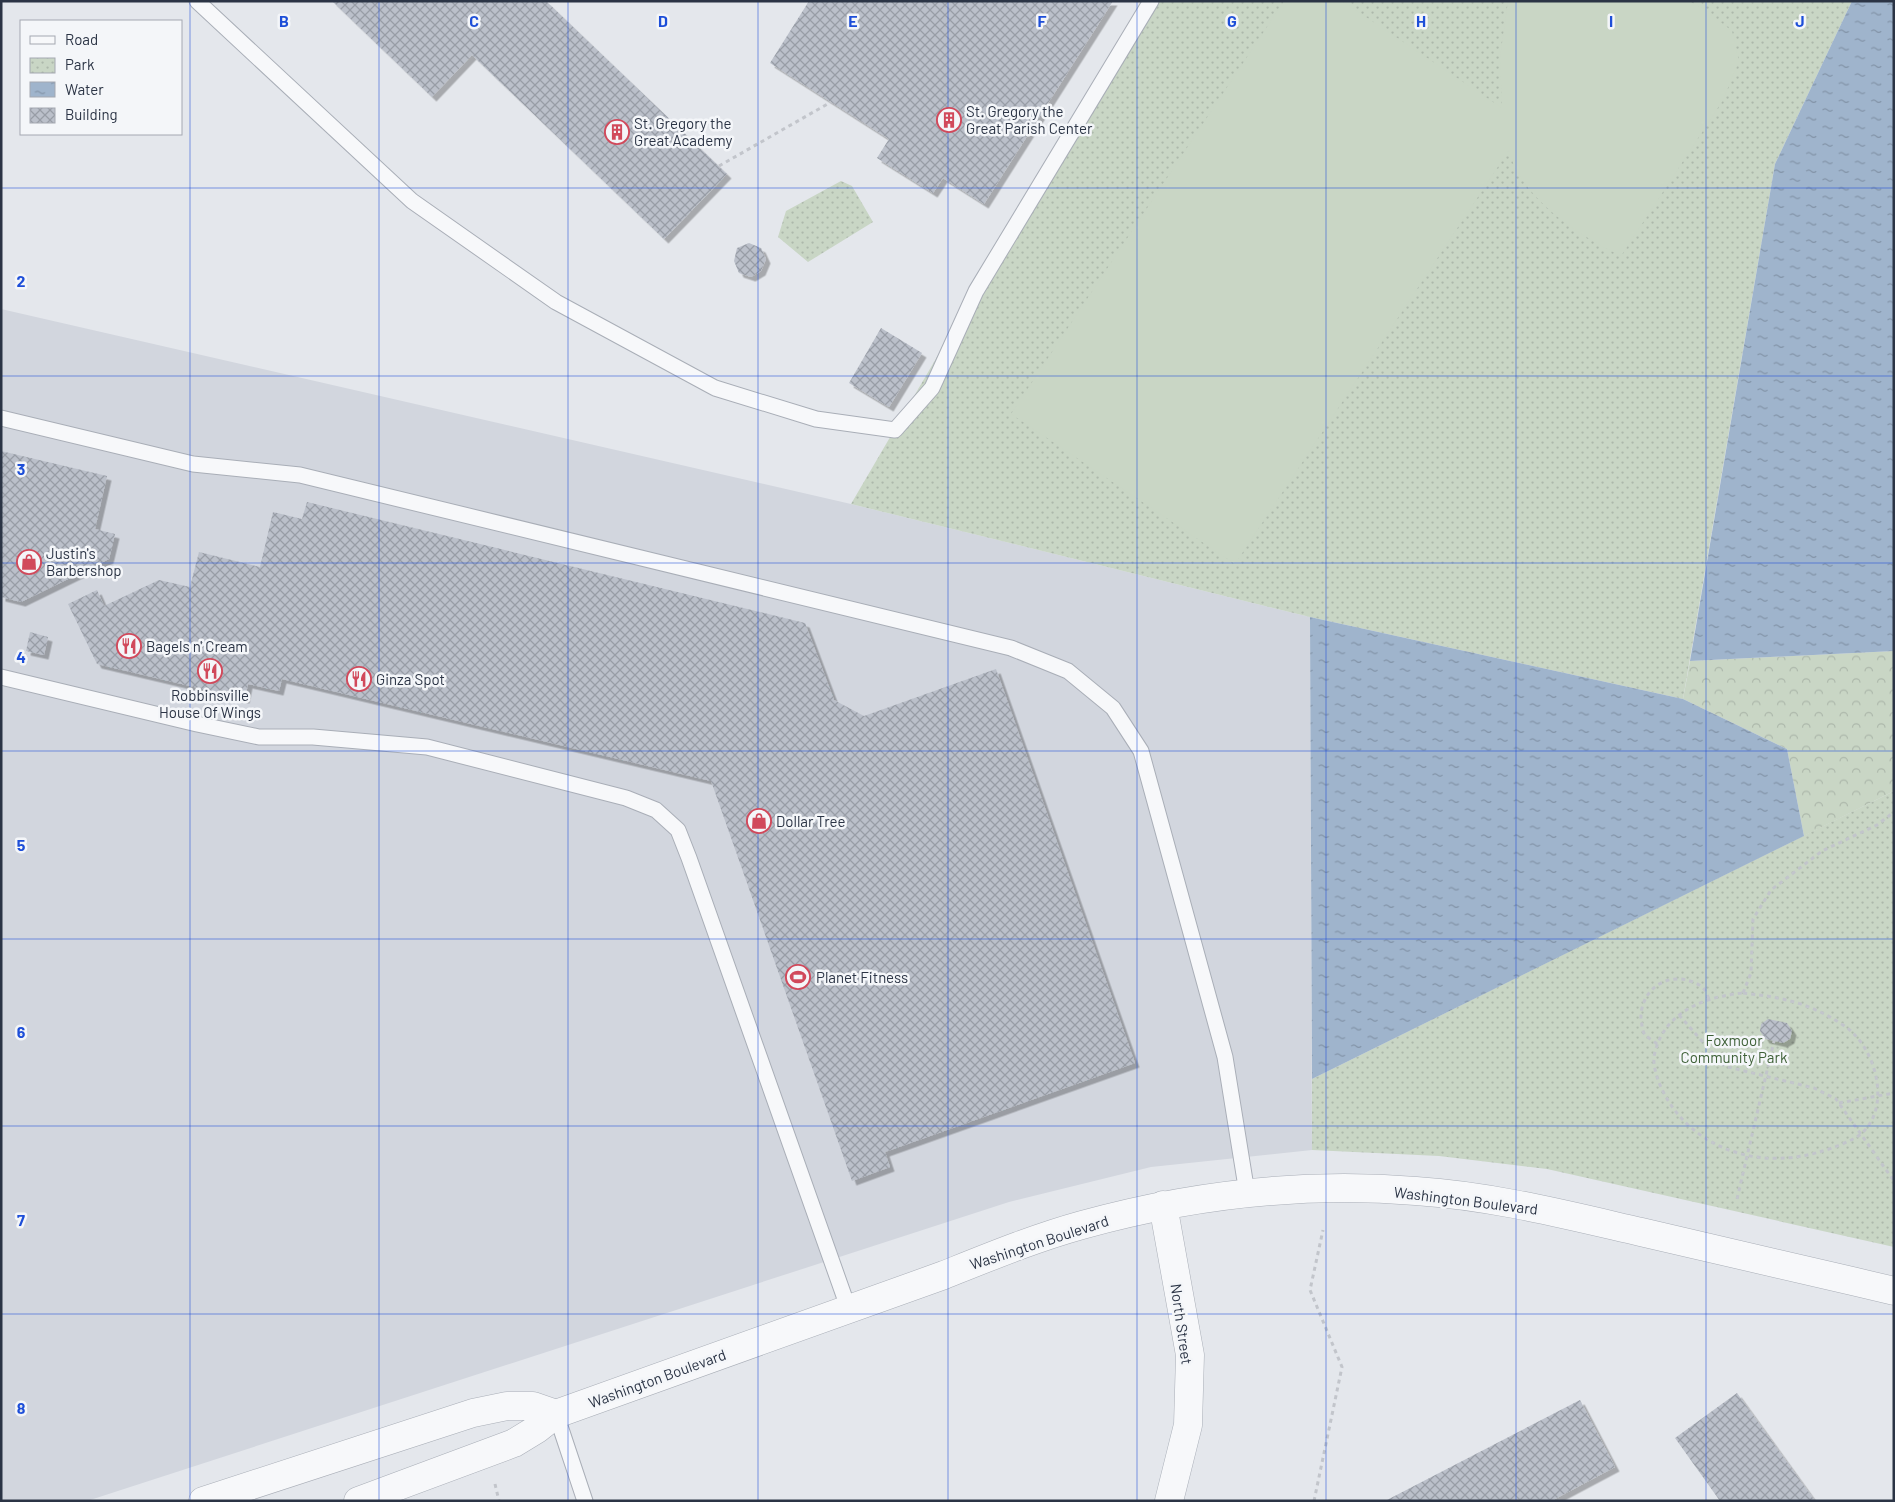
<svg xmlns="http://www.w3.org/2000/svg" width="1895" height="1502" viewBox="0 0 1895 1502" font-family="Barlow,sans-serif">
<defs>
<pattern id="forest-crowns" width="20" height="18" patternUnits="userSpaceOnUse" patternTransform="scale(1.25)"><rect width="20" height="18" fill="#c9d6c5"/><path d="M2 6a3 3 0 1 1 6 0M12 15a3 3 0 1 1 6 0" fill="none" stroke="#adb8ab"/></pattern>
<pattern id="park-dots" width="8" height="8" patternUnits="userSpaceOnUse" patternTransform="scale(1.25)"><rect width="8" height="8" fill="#c9d6c5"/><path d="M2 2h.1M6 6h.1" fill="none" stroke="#adb8ab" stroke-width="1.8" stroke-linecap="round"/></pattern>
<pattern id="water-ripples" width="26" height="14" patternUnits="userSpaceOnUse" patternTransform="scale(1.25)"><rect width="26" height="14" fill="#9fb4cc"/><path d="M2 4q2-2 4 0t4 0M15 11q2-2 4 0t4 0" fill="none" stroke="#8293a7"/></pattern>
<pattern id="building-cross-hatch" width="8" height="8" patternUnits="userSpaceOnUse" patternTransform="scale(1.25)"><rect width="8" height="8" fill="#bbc0ca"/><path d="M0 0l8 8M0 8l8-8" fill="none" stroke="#989da6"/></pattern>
<filter id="shadow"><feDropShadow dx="4.5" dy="4.5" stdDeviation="0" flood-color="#0004"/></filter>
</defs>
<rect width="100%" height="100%" fill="#e4e7ec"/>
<path fill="#d2d6de" d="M1,309L851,504L1310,617L1312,1150L1151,1167L1009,1202L87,1501H1Z"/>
<path fill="url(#forest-crowns)" d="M1894,651V791L1804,836L1787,749L1683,699L1690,661Z"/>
<path fill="url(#park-dots)" d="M1145,1H1852L1775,164L1683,699L1310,617L851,504Z
M841,181L852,186L873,222L808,262L778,237L786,211Z
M1894,791V1247L1547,1169L1439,1156L1312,1150V1079Z"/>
<path fill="#c9d6c5" d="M1284,1H1342L1502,108L1500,57L1508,1H1689L1705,10L1732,31L1739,61L1723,100L1621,256C1580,235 1539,210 1515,168C1512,162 1512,155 1509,150L1235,564L1011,414Z"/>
<path fill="url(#water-ripples)" d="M1852,1H1894V651L1690,661L1775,164Z
M1310,617L1683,699L1787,749L1804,836L1312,1079Z"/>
<path fill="url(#building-cross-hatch)" filter="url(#shadow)" d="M332,1H546L727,174L664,239L472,55L432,97Z
M809,1H1113L984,204L943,178L933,193L877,158L889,139L770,63Z
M749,243L761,248L766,259L761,271L751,277L739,273L734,261L737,248Z
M881,328L922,353L889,407L849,383Z
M1,451L107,476L95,529L115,534L109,559L21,602L1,597Z
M307,502L805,623L834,700L864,716L996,669L1135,1063L885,1152L890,1167L852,1181L711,781L282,679L279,691L248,684L245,699L97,664L68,604L97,590L104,606L159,580L190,587L199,552L260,567L273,512L302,519Z
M30,632L48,637L44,655L26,651Z
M1768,1019L1787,1023L1792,1031L1790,1039L1783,1043L1765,1039L1760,1031L1761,1024Z
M1737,1393L1815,1501H1720L1675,1438Z
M1580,1400L1615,1467L1551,1501H1385Z"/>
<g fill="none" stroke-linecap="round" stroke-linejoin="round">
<defs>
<path id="service" d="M197,1L412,201L556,302L715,388L816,419L895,430L932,388L976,291L1151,1
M1,418L193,464L300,475L1011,648L1068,671L1113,708L1141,751L1225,1057L1247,1193
M1,677L197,724L259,737H313L427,747L626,798L656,810L678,830L689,858L849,1310
M556,1414L585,1501"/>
<path id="minor" d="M1163,1205L1190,1355L1188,1425L1169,1501"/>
<path id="tertiary" d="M203,1501L473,1413L507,1406H533L556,1414
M358,1501L514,1443L537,1429L556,1414L944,1275C989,1257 1035,1238 1082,1225C1190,1195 1304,1182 1416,1191C1493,1196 1567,1215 1641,1232C1726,1252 1810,1271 1894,1291"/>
</defs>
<use href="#service" stroke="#a9aeb7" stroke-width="17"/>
<use href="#minor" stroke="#a9aeb7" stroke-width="29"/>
<use href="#tertiary" stroke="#a9aeb7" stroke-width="29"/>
<path stroke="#c2c5cb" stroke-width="3" stroke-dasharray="4 4" stroke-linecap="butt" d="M719,166L831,102
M1743,993C1781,997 1810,1003 1843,1025C1875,1045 1893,1106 1861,1134C1852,1141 1831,1149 1819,1152C1766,1168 1707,1154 1673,1108C1664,1095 1656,1080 1654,1063C1653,1055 1657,1045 1660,1038C1676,1007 1711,996 1743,993Z
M1743,993L1751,973L1753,919L1771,890L1822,851L1877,825L1894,812
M1679,1015L1724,1066L1814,1088L1836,1099L1894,1181
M1657,1044C1654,1041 1648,1038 1645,1035C1642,1031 1642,1024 1641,1019C1640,994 1661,974 1687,980C1693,982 1700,984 1704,989C1706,992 1708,996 1709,1000
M1839,1103L1894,1093
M1737,1199L1774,1041
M495,1484L499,1501
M1314,1501L1342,1367L1310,1290L1323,1230"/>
<use href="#service" stroke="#f7f8fa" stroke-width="15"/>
<use href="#minor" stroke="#f7f8fa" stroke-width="28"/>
<use href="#tertiary" stroke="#f7f8fa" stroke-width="28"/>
</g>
<path fill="none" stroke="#1d4ed8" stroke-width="1" stroke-opacity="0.55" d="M190,1V1501M379,1V1501M568,1V1501M758,1V1501M948,1V1501M1137,1V1501M1326,1V1501M1516,1V1501M1706,1V1501M1,188H1894M1,376H1894M1,563H1894M1,751H1894M1,939H1894M1,1126H1894M1,1314H1894"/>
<defs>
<symbol id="building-ring" viewBox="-11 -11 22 22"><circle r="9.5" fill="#f4f6f9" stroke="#d1495b" stroke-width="1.5"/><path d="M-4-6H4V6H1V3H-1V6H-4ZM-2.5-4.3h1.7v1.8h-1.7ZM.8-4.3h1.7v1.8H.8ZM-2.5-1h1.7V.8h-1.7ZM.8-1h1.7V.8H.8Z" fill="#d1495b"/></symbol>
<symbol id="shop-ring" viewBox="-11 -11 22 22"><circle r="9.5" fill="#f4f6f9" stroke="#d1495b" stroke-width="1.5"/><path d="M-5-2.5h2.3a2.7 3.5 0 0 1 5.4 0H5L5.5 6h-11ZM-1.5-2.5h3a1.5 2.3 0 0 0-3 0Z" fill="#d1495b"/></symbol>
<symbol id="restaurant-ring" viewBox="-11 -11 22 22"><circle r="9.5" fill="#f4f6f9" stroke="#d1495b" stroke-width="1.5"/><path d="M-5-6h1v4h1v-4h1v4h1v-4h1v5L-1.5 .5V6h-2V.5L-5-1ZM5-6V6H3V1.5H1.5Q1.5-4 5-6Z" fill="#d1495b"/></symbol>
<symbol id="stadium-ring" viewBox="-11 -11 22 22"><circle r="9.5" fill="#f4f6f9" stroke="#d1495b" stroke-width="1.5"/><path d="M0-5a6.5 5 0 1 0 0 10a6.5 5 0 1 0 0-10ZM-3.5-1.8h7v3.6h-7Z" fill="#d1495b"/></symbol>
</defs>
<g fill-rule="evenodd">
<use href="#building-ring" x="935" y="106" width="28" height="28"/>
<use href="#building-ring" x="603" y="118" width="28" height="28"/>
<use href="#shop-ring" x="15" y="548" width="28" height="28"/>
<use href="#restaurant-ring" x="115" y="632" width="28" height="28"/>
<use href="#restaurant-ring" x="196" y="657" width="28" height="28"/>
<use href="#restaurant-ring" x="345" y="665" width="28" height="28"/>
<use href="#shop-ring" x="745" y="807" width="28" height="28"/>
<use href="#stadium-ring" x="784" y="963" width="28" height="28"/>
</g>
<g text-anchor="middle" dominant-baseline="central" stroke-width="5" stroke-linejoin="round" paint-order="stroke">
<g font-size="15" fill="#2b3445" stroke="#f4f6f9" text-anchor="start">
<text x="966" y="111">St. Gregory the<tspan x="966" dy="17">Great Parish Center</tspan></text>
<text x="634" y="123">St. Gregory the<tspan x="634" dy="17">Great Academy</tspan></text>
<text x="46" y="553">Justin's<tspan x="46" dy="17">Barbershop</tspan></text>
<text x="146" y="646">Bagels n' Cream</text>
<text x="376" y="679">Ginza Spot</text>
<text x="210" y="695" text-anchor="middle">Robbinsville<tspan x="210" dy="17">House Of Wings</tspan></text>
<text x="776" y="821">Dollar Tree</text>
<text x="816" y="977">Planet Fitness</text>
</g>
<g font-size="15" fill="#3f6138" stroke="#f4f6f9">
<text x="1734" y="1040">Foxmoor<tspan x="1734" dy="17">Community Park</tspan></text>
</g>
<g font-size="15" fill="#2b3445" stroke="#f4f6f9">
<text transform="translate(1466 1200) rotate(7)">Washington Boulevard</text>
<text transform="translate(1039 1242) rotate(-18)">Washington Boulevard</text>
<text transform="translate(1182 1324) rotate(82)">North Street</text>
<text transform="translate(657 1378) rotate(-20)">Washington Boulevard</text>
</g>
</g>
<g font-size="16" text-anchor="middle" font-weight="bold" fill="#1d4ed8" stroke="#f4f6f9" stroke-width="5" stroke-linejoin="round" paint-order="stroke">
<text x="284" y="27">B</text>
<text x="474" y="27">C</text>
<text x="663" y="27">D</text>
<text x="853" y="27">E</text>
<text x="1042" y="27">F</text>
<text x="1232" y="27">G</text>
<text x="1421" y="27">H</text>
<text x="1611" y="27">I</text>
<text x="1800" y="27">J</text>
<text x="21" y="287">2</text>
<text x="21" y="475">3</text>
<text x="21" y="663">4</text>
<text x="21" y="851">5</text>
<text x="21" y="1038">6</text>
<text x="21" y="1226">7</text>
<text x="21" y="1414">8</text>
</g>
<rect width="1895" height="1502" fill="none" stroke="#2b3445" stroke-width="5"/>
<rect x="20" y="20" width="162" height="115" fill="#f4f6f9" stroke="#a4a8b1"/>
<rect x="30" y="36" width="25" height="8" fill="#f7f8fa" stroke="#a4a8b1"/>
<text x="65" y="45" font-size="15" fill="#2b3445">Road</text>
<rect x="30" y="58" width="25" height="15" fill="url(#park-dots)" stroke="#a4a8b1"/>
<text x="65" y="70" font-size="15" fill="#2b3445">Park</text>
<rect x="30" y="82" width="25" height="15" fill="url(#water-ripples)" stroke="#a4a8b1"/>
<text x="65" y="95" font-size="15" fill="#2b3445">Water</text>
<rect x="30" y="108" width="25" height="15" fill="url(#building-cross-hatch)" stroke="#a4a8b1"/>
<text x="65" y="120" font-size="15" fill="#2b3445">Building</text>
</svg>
